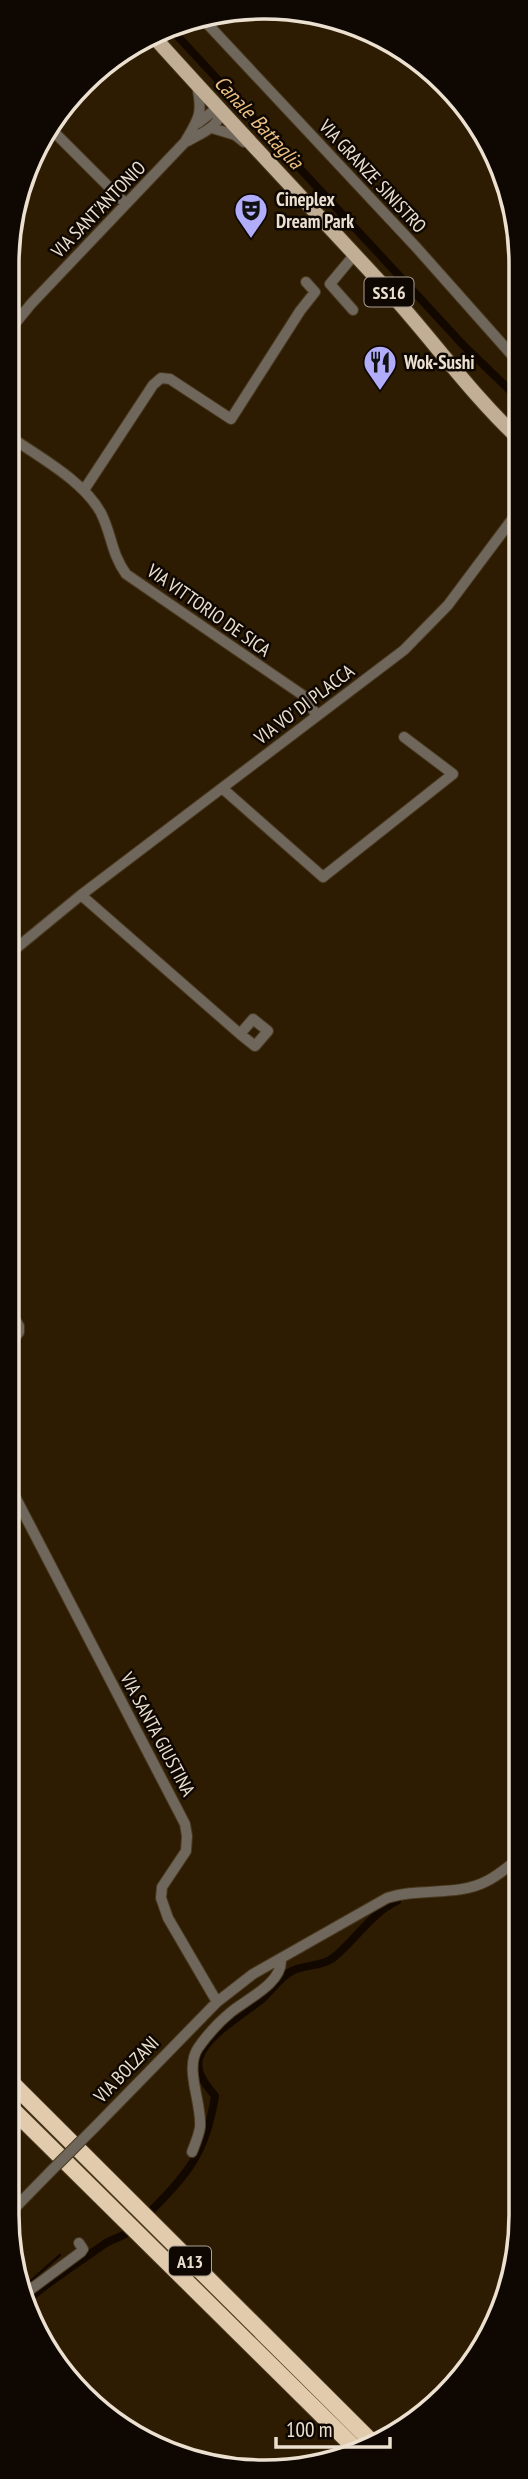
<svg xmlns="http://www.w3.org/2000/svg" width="528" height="2479" viewBox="0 0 528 2479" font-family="'PT Sans Narrow',sans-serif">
<rect width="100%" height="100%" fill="#2d1c02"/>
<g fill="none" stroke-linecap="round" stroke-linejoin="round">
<path stroke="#130800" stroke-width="2.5" d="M23,2288L60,2255"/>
<path stroke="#130800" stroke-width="8" d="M171,29L465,347L519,399
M150,2212C189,2172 206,2153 215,2096C207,2086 195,2073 199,2059C205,2036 244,2014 261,2000C271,1991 281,1976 292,1971C306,1964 321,1967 333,1958C356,1940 370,1914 397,1901
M24,2303C50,2280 78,2263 106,2243C114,2238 123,2237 131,2230"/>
<defs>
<path id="minor" d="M200,16L416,247L519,363
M49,127L126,204
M212,128L235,135L244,142
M188,141C201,133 218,128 221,112H212L198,123
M353,310L330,284L355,254
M9,331L31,304L185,142C199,118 203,114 197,86
M9,436C39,457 84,481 101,513C112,535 111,553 126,574L304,696L317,716
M84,490L153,385L161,378L170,379L231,419L300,311L315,292L306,282
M222,788L323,877L453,774L404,737
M81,895L240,1034L255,1046L268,1031L253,1019L240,1034
M8,955L81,895L404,650L448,605L519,510
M8,1348L19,1332V1326L8,1308
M8,1483L185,1824L187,1836L186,1851L162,1887L161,1898L168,1918L217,2002
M94,2128L217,2002L253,1974L387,1898C419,1887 457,1897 487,1881C499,1875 509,1866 519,1858
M192,2152C195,2144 199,2135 200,2127C202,2102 184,2069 198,2048C207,2035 219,2022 231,2012C247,1999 282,1983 281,1960
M7,2216L51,2171
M23,2295L81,2252L83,2249L79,2243"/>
<path id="major" d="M154,37C232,124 313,209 392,295C435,343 472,395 519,439"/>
<path id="highway" d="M7,2078L374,2444
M7,2104L359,2452"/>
</defs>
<use href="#minor" stroke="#48381f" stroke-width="12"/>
<use href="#major" stroke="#48381f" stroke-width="16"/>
<use href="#highway" stroke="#48381f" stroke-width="18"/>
<use href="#minor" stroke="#6f675b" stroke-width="10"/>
<use href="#major" stroke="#c1ae95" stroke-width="14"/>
<use href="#highway" stroke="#e1cbac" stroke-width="16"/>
<defs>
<path id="minor-bridge" d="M51,2171L94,2128"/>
</defs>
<use href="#minor-bridge" stroke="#48381f" stroke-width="12" stroke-linecap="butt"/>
<use href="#minor-bridge" stroke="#6f675b" stroke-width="10"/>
</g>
<defs>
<symbol id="theatre-pin" viewBox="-11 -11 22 30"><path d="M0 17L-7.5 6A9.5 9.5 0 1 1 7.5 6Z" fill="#b1adfa" stroke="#0f0802"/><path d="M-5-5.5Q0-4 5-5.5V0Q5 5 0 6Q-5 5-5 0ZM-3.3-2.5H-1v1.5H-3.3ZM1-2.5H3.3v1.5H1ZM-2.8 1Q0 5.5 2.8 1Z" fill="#111"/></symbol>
<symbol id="restaurant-pin" viewBox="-11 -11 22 30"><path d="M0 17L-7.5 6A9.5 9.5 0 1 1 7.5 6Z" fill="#b1adfa" stroke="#0f0802"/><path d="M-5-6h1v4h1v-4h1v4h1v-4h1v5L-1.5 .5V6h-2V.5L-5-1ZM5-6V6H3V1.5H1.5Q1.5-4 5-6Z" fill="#111"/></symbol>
</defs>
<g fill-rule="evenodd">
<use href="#theatre-pin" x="232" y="191" width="38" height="52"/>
<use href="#restaurant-pin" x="361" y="343" width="38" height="52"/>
</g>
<g text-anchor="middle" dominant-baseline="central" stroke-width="5" stroke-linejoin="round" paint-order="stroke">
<g fill="#0f0802" stroke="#aaa093" stroke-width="2">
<rect x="364.5" y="277.5" width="49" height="29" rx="5"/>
<rect x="169" y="2246.5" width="42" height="29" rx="5"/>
</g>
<g font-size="18" font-weight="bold" fill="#ece1d1">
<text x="389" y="292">SS16</text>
<text x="190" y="2261">A13</text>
</g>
<g font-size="19" fill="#ece1d1" stroke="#0f0802">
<text transform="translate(373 176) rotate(47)">VIA GRANZE SINISTRO</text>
<text transform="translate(98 209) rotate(-46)">VIA SANT'ANTONIO</text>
<text transform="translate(209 610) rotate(35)">VIA VITTORIO DE SICA</text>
<text transform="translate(304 704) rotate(-37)">VIA VO' DI PLACCA</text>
<text transform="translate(158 1734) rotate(62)">VIA SANTA GIUSTINA</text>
<text transform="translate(126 2069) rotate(-46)">VIA BOLZANI</text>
</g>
<g font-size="19" font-weight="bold" fill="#ece1d1" stroke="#0f0802" text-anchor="start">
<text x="276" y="199">Cineplex<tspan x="276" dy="22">Dream Park</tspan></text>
<text x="404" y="362">Wok-Sushi</text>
</g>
<g font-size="21" font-style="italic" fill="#ebbf83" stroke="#0f0802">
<text transform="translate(259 122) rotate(47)">Canale Battaglia</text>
</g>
</g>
<path d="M0 0H528V2479H0ZM264 19H264A245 245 0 0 1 509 264V2215A245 245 0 0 1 264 2460H264A245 245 0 0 1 19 2215V264A245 245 0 0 1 264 19Z" fill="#0f0802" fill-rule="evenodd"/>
<path fill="none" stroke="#ece1d1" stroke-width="3.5" d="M264 19H264A245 245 0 0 1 509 264V2215A245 245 0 0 1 264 2460H264A245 245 0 0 1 19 2215V264A245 245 0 0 1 264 19Z"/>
<path d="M276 2437v10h114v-10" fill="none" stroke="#ece1d1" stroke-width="3.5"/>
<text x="286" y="2437" font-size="21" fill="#ece1d1" stroke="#0f0802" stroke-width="5" paint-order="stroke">100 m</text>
</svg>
